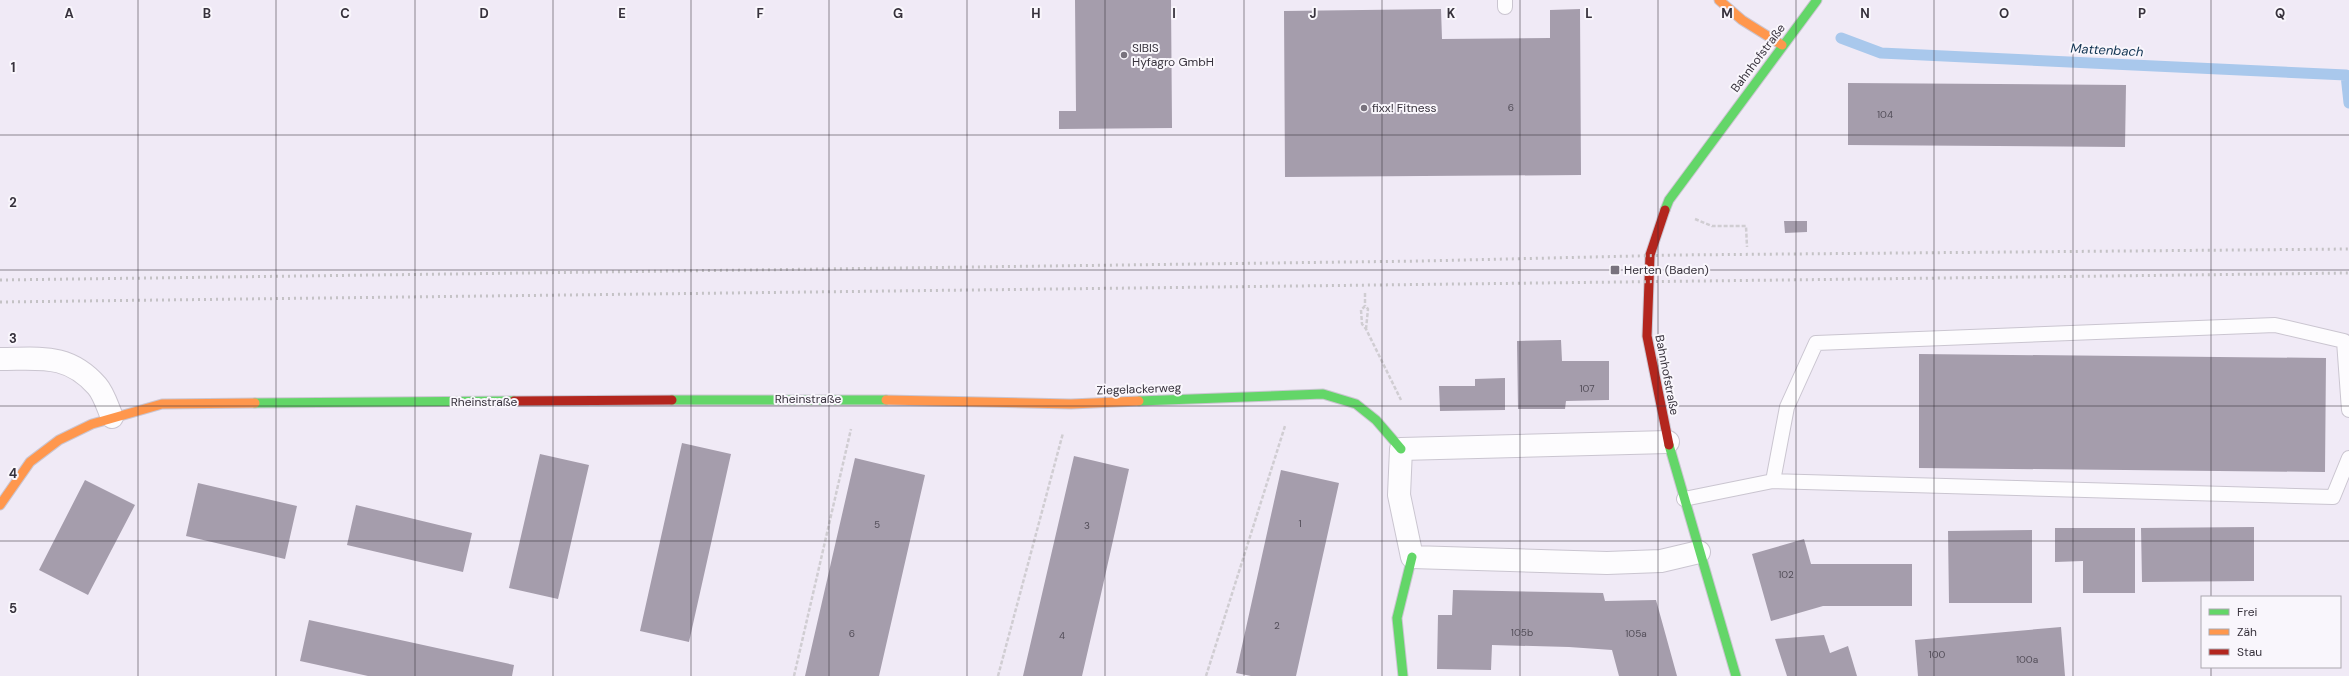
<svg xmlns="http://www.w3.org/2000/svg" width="2349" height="676" viewBox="0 0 2349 676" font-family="'DM Sans',sans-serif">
<rect width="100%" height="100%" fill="#f0eaf6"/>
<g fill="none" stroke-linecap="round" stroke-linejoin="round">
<path stroke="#a9c8ec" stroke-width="11" d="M1841,38L1881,53L2346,75L2349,103"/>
</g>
<path fill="#a59dac" d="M1075,0H1171L1172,128L1059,129V111H1076Z
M1441,9L1442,39L1550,38V10L1580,9L1581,175L1285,177L1284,11Z
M1848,83L2126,85L2125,147L1848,145Z
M1784,221H1807V232L1785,233Z
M1561,340L1562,361H1609V400L1566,401L1565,409H1518L1517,341Z
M1919,354L2326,358L2325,472L1919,468Z
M1505,378V410L1440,411L1439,386H1475V379Z
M682,443L731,454L689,642L640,631Z
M540,454L589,465L558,599L509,588Z
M1074,456L1129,469L1101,594L1082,676H1023Z
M855,458L925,475L879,676H805Z
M1281,470L1339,483L1296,676H1251L1236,673Z
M85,480L135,505L88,595L39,570Z
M198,483L297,506L285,559L186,536Z
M356,505L472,533L463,572L347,545Z
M2254,527V581L2142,582L2141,528Z
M2055,528H2135V593H2083V561L2055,562Z
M2032,530V603H1949L1948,531Z
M1804,539L1811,564H1912V606H1823L1771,621L1752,554Z
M1453,590L1603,593L1605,601L1656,600L1677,676H1619L1612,650L1569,647L1492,645L1491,670L1437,669L1438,615H1452Z
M309,620L514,665L512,676H368L300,661Z
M2061,627L2065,676H1918L1915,640Z
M1824,635L1830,653L1848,646L1857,676H1787L1775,639Z"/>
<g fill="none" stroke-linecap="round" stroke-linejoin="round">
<defs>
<path id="lane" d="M1505,7V0
M1773,481L1787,407L1816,343L2275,325L2344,341L2349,410
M1684,499L1773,481L2333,497L2349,458"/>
<path id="street" d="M0,359C40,359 68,353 97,386C104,394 108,408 112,417
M1668,442L1401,449L1399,495L1412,557L1607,563L1661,561L1699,552"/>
<path id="fast" d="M1665,210L1669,200L1817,0
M672,400H886
M1139,401L1323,394L1356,404L1376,420L1401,449
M255,403L514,401
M1669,445L1736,676
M1403,676L1397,618L1412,557"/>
<path id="slow" d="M1719,0L1742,20L1782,45
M886,400L1071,404L1139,401
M0,505L30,462L59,440L92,424L162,404L255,403"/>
<path id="jam" d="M1665,210L1650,255L1647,336L1669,445
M514,401L672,400"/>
</defs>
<use href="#lane" stroke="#cac5d0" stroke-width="16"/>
<use href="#street" stroke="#cac5d0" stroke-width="24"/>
<use href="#fast" stroke="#cac5d0" stroke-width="11"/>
<use href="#slow" stroke="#cac5d0" stroke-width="11"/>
<use href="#jam" stroke="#cac5d0" stroke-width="11"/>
<path stroke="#d0cdd2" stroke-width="2.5" stroke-dasharray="4 2" stroke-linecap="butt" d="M1695,219L1712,226H1746L1747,247
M1365,293V306
M1366,329L1368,309L1365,306L1361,310L1362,324L1366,329L1401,400
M794,676L851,429
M998,676L1063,433
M1206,676L1285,426"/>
<use href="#lane" stroke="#fdfcfe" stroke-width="14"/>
<use href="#street" stroke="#fdfcfe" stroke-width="22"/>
<use href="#fast" stroke="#63d668" stroke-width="9"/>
<use href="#slow" stroke="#ff974d" stroke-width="9"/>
<use href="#jam" stroke="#b3261e" stroke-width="9"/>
<path stroke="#c4c2c5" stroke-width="3" stroke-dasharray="2 4" stroke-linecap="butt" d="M0,280L1422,261L1677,255L2349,249
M0,302L2349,273"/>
</g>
<path fill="none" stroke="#37323c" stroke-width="1" stroke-opacity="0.55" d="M138,0V676M276,0V676M415,0V676M553,0V676M691,0V676M829,0V676M967,0V676M1105,0V676M1244,0V676M1382,0V676M1520,0V676M1658,0V676M1796,0V676M1934,0V676M2073,0V676M2211,0V597M0,135H2349M0,270H2349M0,406H2349M0,541H2349M2211,667V676"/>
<g fill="#78727d" stroke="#f9f6fc" stroke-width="1.5">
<circle cx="1124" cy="55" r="4"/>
<circle cx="1364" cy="108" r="4"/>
<rect x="1610" y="265" width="10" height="10" rx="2"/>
</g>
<g text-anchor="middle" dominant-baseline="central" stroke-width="4" stroke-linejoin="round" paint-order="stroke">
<g font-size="10" fill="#524d58">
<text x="1511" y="107">6</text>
<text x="1885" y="114">104</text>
<text x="1587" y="388">107</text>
<text x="1300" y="523">1</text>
<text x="877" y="524">5</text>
<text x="1087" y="525">3</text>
<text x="1786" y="574">102</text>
<text x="1277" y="625">2</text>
<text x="1522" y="632">105b</text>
<text x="852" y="633">6</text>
<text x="1636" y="633">105a</text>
<text x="1062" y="635">4</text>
<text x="1937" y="654">100</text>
<text x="2027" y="659">100a</text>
</g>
<g font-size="12" fill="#37323c" stroke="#f9f6fc" text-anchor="start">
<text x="1132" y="48">SIBIS<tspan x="1132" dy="14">Hyfagro GmbH</tspan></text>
<text x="1372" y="108">fixx! Fitness</text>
<text x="1624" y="270">Herten (Baden)</text>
</g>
<g font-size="12" fill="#37323c" stroke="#f9f6fc">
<text transform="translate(1758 58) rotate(-53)">Bahnhofstraße</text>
<text transform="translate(1667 375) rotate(79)">Bahnhofstraße</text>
<text transform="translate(1139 389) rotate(-2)">Ziegelackerweg</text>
<text x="808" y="399">Rheinstraße</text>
<text x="484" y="402">Rheinstraße</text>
</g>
<g font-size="13" font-style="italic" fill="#113452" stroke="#f9f6fc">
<text transform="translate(2107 50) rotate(3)">Mattenbach</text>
</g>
</g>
<g font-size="13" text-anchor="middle" font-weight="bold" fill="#37323c" stroke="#f9f6fc" stroke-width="4" stroke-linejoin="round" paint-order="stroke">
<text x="69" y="18">A</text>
<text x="207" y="18">B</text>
<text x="345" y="18">C</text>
<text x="484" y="18">D</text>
<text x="622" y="18">E</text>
<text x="760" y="18">F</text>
<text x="898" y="18">G</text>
<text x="1036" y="18">H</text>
<text x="1174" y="18">I</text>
<text x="1313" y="18">J</text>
<text x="1451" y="18">K</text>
<text x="1589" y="18">L</text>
<text x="1727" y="18">M</text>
<text x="1865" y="18">N</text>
<text x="2004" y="18">O</text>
<text x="2142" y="18">P</text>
<text x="2280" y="18">Q</text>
<text x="13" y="72">1</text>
<text x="13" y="207">2</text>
<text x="13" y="343">3</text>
<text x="13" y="478">4</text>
<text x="13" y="613">5</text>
</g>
<rect x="2201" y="596" width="140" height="72" fill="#f9f6fc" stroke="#aba8af"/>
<rect x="2209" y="609" width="20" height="6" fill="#63d668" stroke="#aba8af"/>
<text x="2237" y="616" font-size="12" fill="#37323c">Frei</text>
<rect x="2209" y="629" width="20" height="6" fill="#ff974d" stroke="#aba8af"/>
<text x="2237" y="636" font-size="12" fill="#37323c">Zäh</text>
<rect x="2209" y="649" width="20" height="6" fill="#b3261e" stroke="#aba8af"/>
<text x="2237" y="656" font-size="12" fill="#37323c">Stau</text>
</svg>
